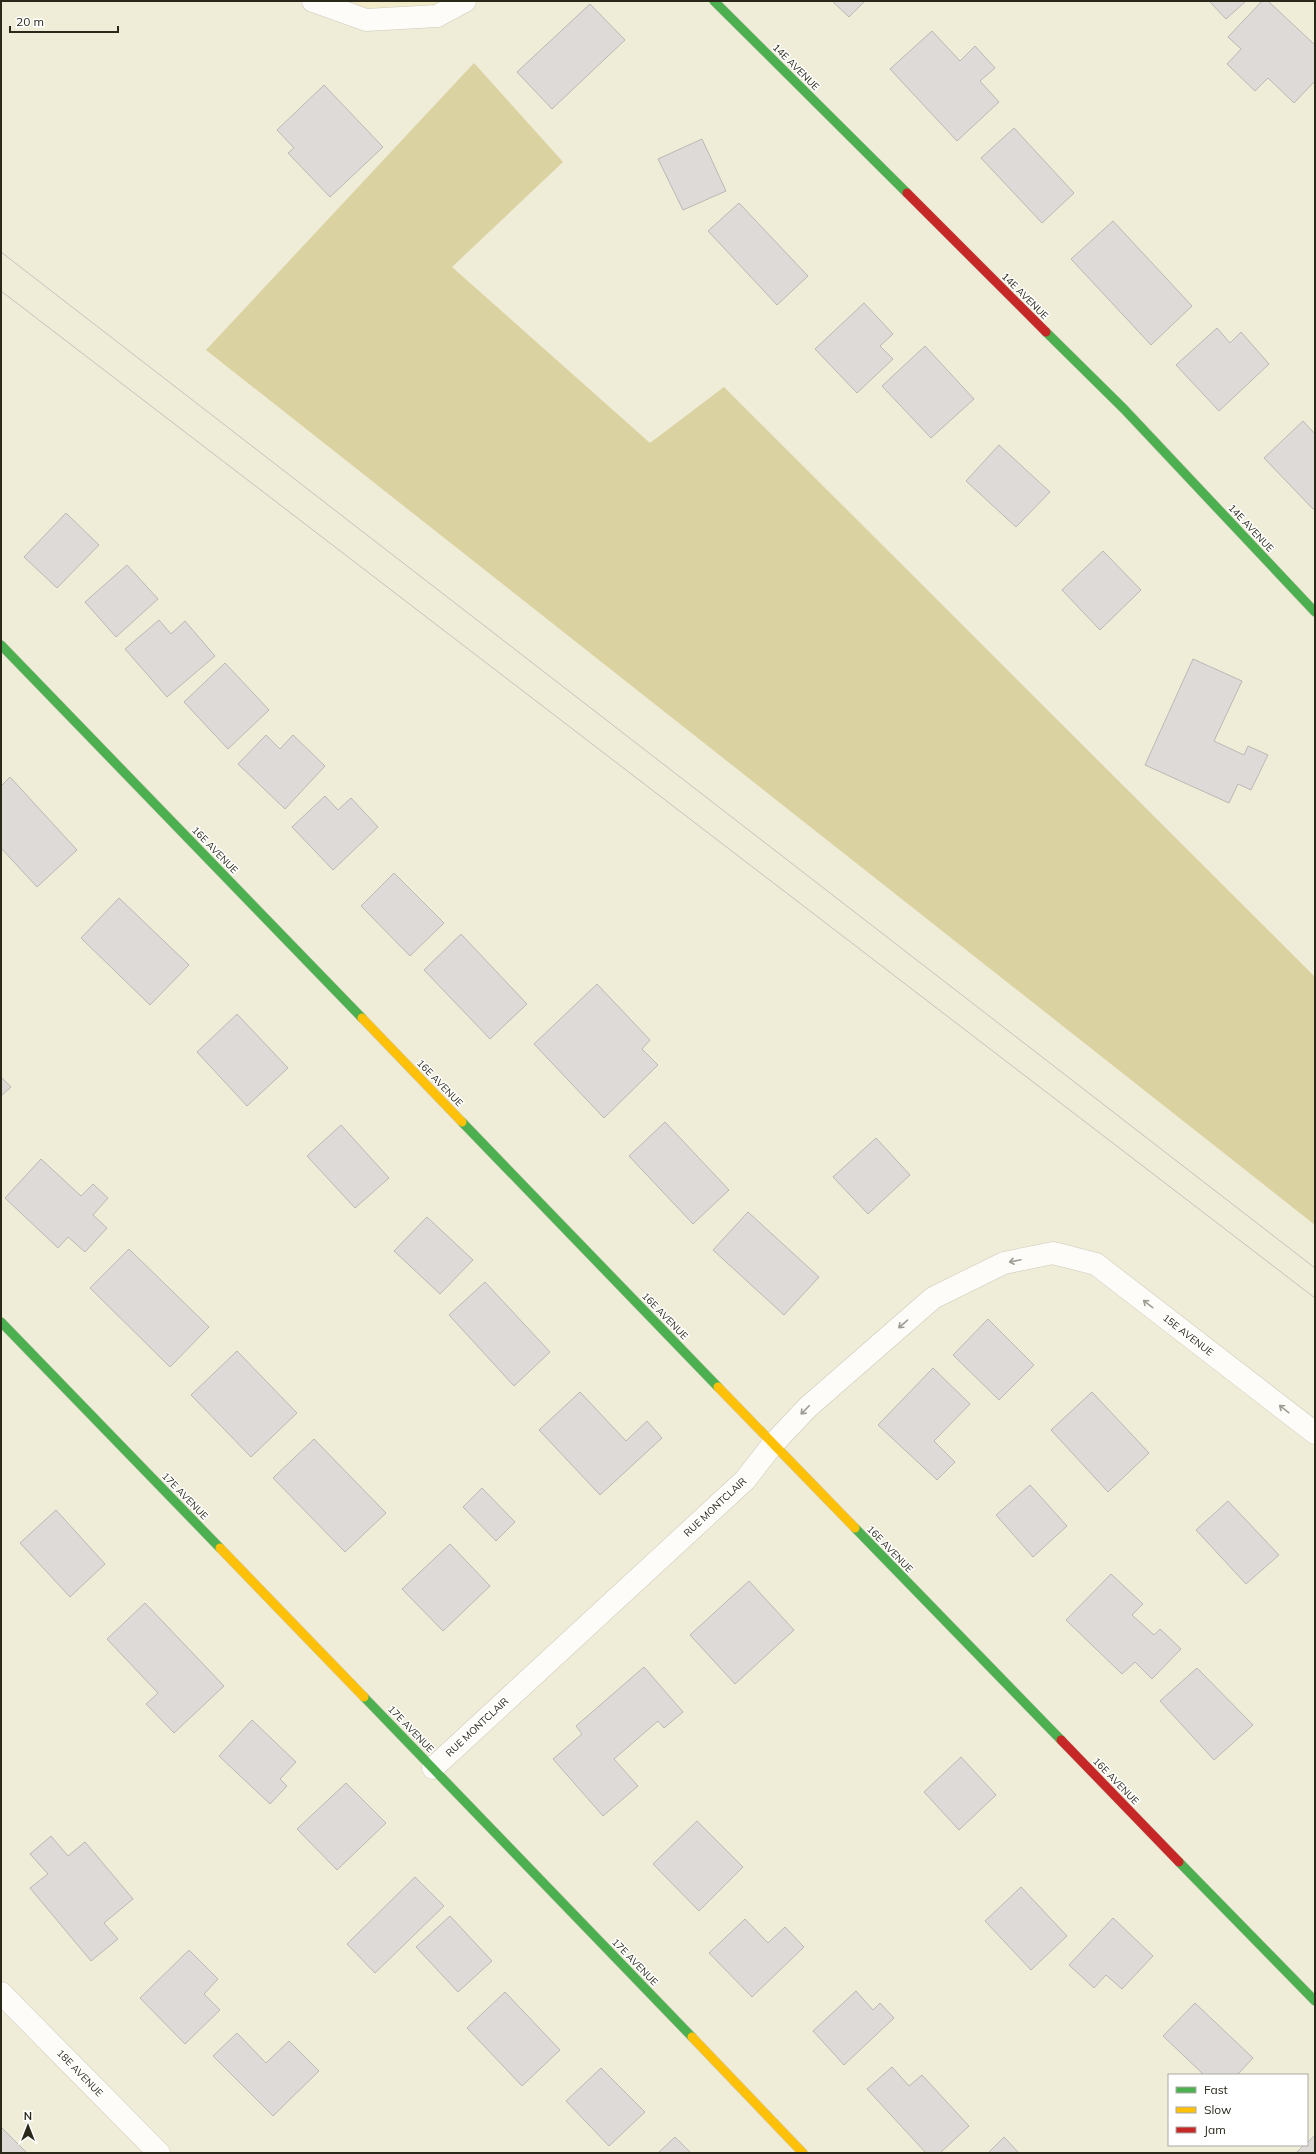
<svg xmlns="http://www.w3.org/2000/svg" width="1316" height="2154" viewBox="0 0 1316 2154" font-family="Mulish,sans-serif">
<rect width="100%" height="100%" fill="#efecd7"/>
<path fill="#f1ebc9" d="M313,1H465L366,20Z"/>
<path fill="#dbd2a1" d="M474,63L563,162L452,267L650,443L724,387L1315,977V1225L206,350Z"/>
<path fill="#dddad8" stroke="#bbb8b5" d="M832,1H865L849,17Z
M1209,1H1246L1226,19Z
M1262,1H1268L1315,45V81L1294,103L1268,78L1255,91L1227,64L1241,49L1228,37Z
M590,4L625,40L552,109L517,72Z
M932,31L960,61L975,46L995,68L980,81L999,102L957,141L890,69Z
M324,85L383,147L330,197L288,153L294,148L277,130Z
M1014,128L1074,193L1042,223L981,158Z
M702,139L726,191L683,210L658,159Z
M739,203L808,276L777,305L708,231Z
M1113,221L1192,306L1151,345L1071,259Z
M864,303L893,334L880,346L893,359L857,393L815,349Z
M1217,328L1230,343L1241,332L1269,364L1219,411L1176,365Z
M925,346L974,399L931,438L882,386Z
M1303,421L1315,434V508L1313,509L1264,458Z
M999,445L1050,492L1016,527L966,481Z
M66,513L99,545L57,588L24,557Z
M1103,551L1141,590L1100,630L1062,590Z
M127,565L158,599L116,637L85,602Z
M159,620L171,634L185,621L215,656L167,697L125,649Z
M1193,659L1242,681L1214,741L1244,755L1248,746L1268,755L1251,790L1238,784L1229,803L1145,765Z
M225,663L269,710L228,749L184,702Z
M266,735L280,749L293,735L325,766L285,809L238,764Z
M10,777L77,850L37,887L1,848V786Z
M325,796L338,810L351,798L378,827L333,870L292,827Z
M394,873L444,923L410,956L361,906Z
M119,898L189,965L150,1005L81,938Z
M461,934L527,1004L490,1039L424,970Z
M597,984L650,1040L642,1049L658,1065L604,1118L534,1044Z
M237,1014L288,1068L247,1106L197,1052Z
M1,1077L11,1087L1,1096Z
M665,1122L729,1190L693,1224L629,1156Z
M341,1125L389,1178L355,1208L307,1156Z
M876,1138L910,1175L868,1214L833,1177Z
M41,1159L81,1196L93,1184L108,1198L93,1215L107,1228L85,1252L68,1237L58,1248L5,1198Z
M748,1212L819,1277L784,1315L713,1250Z
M427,1217L473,1260L440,1294L394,1251Z
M129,1249L209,1327L170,1367L90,1288Z
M485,1282L550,1352L514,1386L449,1315Z
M988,1319L1034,1365L999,1400L953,1355Z
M237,1351L297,1413L251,1457L191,1395Z
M933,1368L970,1404L934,1441L955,1462L937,1480L878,1425Z
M580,1392L626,1441L647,1421L662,1438L600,1495L539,1430Z
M1092,1392L1149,1453L1108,1492L1051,1430Z
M314,1439L386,1513L345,1552L273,1478Z
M1030,1485L1067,1526L1033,1557L996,1515Z
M482,1488L515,1522L496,1541L463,1507Z
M1228,1501L1279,1555L1246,1584L1196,1530Z
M56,1510L105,1564L70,1597L20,1543Z
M450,1544L490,1586L443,1631L402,1589Z
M1111,1574L1143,1604L1132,1615L1154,1635L1160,1629L1181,1649L1152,1679L1135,1662L1122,1674L1066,1620Z
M749,1581L794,1630L735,1684L690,1635Z
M145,1603L224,1686L174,1733L146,1704L158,1693L107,1639Z
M644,1667L683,1712L664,1728L658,1721L614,1759L638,1786L603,1816L553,1759L582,1734L576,1726Z
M1197,1668L1253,1725L1214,1760L1160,1701Z
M252,1720L296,1762L280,1779L287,1786L270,1804L219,1756Z
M961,1757L996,1795L959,1830L924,1792Z
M346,1783L386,1823L337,1870L297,1829Z
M697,1821L743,1867L699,1911L653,1864Z
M51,1836L68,1856L85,1842L133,1899L104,1923L118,1939L91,1961L30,1888L48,1874L30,1854Z
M415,1877L444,1906L375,1973L347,1944Z
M1021,1887L1067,1936L1031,1970L985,1921Z
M450,1916L492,1961L458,1992L416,1947Z
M1113,1918L1153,1956L1122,1989L1106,1975L1094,1988L1069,1965Z
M745,1919L768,1943L785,1927L804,1947L752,1997L709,1953Z
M189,1950L218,1979L204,1994L220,2010L185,2044L140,1998Z
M856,1991L873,2010L880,2003L894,2018L844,2065L813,2031Z
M505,1992L560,2050L522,2086L467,2028Z
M1195,2003L1253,2058L1237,2075H1204L1163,2036Z
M237,2033L266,2063L289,2041L319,2071L273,2116L213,2056Z
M892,2067L909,2086L922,2075L969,2126L940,2153H926L867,2089Z
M601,2068L645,2112L609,2146L566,2101Z
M1,2127L27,2153H1Z
M1315,2135V2153H1296L1304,2145H1307V2143Z
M675,2137L691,2153H658Z
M1004,2137L1019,2153H988Z"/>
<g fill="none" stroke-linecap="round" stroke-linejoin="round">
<defs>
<path id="street" d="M313,1L366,20L437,16L465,1
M433,1768L745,1480L773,1444L808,1407L933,1298L1004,1263L1053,1253L1096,1264L1315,1433
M1,1993L159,2153"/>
<path id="fast" d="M714,1L907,193
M1046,332L1124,409L1315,612
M1,645L362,1018
M462,1122L718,1387
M1,1322L220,1548
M855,1528L1061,1740
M364,1697L692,2037
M1179,1862L1315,2001"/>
<path id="slow" d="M362,1018L462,1122
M718,1387L855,1528
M220,1548L364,1697
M692,2037L803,2153"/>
<path id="jam" d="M907,193L1046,332
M1061,1740L1179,1862"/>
</defs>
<use href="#street" stroke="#cdcaba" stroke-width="23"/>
<use href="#fast" stroke="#cdcaba" stroke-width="10"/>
<use href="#slow" stroke="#cdcaba" stroke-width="10"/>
<use href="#jam" stroke="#cdcaba" stroke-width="10"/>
<use href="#street" stroke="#fdfcf9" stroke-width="22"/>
<use href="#fast" stroke="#4caf50" stroke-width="9"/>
<use href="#slow" stroke="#ffc107" stroke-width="9"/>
<use href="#jam" stroke="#c62828" stroke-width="9"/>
<path stroke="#c5c4be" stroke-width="1" d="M1,252L1315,1268
M1,291L1315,1298"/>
</g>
<defs><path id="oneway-shaft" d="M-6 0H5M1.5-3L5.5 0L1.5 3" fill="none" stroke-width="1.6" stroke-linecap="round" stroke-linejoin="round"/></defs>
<g stroke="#9e9d94">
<use href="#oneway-shaft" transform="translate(1015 1261) rotate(168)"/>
<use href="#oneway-shaft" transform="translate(1148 1304) rotate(-142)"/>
<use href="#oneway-shaft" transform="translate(903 1324) rotate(139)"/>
<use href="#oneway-shaft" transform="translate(1284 1409) rotate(-142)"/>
<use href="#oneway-shaft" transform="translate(805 1410) rotate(134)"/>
</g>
<g text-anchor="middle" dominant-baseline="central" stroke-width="3" stroke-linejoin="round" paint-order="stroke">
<g font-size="10" fill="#2a2819" stroke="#fff">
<text transform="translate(796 67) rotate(45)">14E AVENUE</text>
<text transform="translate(1025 296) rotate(45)">14E AVENUE</text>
<text transform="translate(1251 528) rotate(47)">14E AVENUE</text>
<text transform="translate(215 850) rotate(46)">16E AVENUE</text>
<text transform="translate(440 1083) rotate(46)">16E AVENUE</text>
<text transform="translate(665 1316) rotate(46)">16E AVENUE</text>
<text transform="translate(1188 1335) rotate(38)">15E AVENUE</text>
<text transform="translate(185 1496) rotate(46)">17E AVENUE</text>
<text transform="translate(715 1507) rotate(-43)">RUE MONTCLAIR</text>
<text transform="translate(890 1549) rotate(46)">16E AVENUE</text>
<text transform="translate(477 1727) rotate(-43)">RUE MONTCLAIR</text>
<text transform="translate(411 1729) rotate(46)">17E AVENUE</text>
<text transform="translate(1116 1781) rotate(46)">16E AVENUE</text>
<text transform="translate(635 1962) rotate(46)">17E AVENUE</text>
<text transform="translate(80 2073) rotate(46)">18E AVENUE</text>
</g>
</g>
<rect width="1316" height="2154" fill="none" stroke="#2a2819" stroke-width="4"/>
<rect x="1168" y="2074" width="140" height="72" fill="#ffffff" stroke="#aaa9a3"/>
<rect x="1176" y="2087" width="20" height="6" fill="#4caf50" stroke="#aaa9a3"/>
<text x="1204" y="2094" font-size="12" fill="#2a2819">Fast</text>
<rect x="1176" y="2107" width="20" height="6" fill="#ffc107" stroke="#aaa9a3"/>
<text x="1204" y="2114" font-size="12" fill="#2a2819">Slow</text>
<rect x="1176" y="2127" width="20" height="6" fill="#c62828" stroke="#aaa9a3"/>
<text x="1204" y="2134" font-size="12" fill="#2a2819">Jam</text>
<g transform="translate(28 2126)" stroke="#ffffff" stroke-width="3" paint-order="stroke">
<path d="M0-3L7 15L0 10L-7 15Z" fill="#2a2819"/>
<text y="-6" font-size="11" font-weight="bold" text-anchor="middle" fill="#2a2819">N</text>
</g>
<path d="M10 26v6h108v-6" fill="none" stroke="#2a2819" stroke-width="2"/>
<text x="16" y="26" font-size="12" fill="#2a2819" stroke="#ffffff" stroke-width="3" paint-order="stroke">20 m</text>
</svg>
